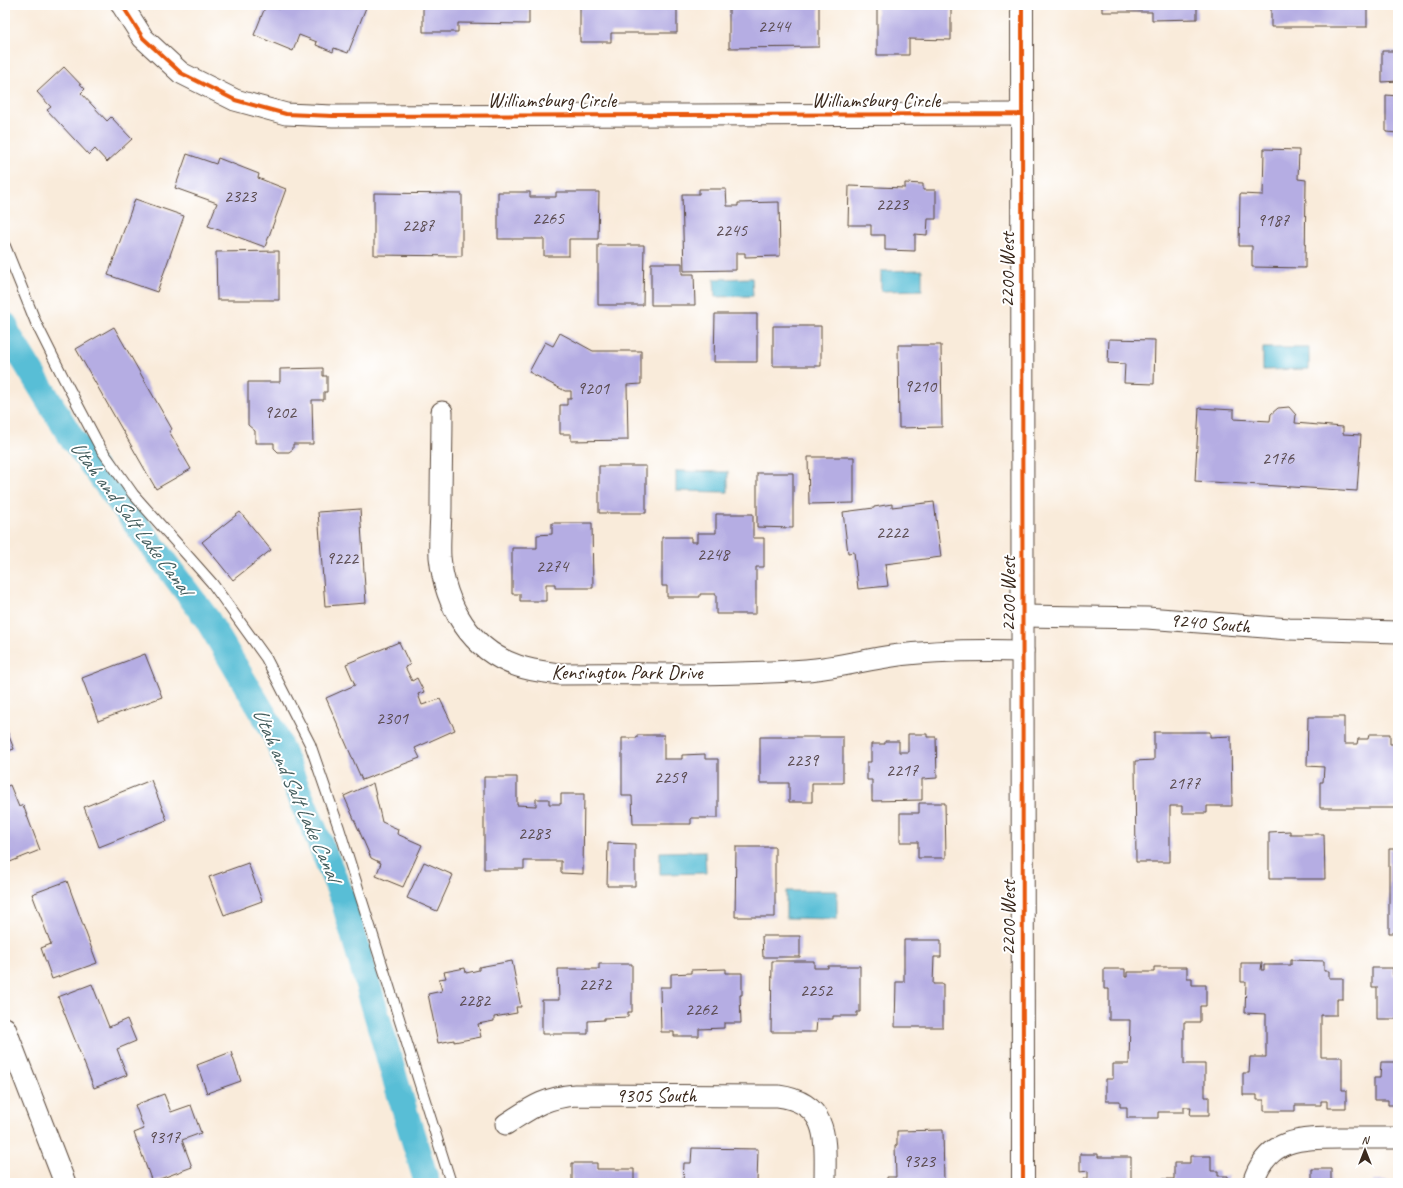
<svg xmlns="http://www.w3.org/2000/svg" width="1403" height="1188" viewBox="0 0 1403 1188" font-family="Caveat,sans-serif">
<rect width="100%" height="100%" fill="#fff"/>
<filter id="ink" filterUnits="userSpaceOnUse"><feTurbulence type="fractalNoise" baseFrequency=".025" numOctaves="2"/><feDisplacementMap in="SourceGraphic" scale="8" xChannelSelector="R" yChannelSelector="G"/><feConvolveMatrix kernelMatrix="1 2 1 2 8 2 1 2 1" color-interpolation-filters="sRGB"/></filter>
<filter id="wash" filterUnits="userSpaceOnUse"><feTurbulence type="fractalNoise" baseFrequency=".012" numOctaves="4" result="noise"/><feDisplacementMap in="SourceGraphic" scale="16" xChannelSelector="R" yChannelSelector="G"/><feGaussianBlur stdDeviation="0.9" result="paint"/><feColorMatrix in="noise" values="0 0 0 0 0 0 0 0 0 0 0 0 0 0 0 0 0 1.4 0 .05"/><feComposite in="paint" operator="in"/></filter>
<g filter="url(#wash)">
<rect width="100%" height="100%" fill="#f9ebda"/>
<path fill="#58bed6" stroke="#4a747a" d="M922,270V290L881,291V271Z
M752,278L753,296L715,297L714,279Z
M1263,348H1309V369L1263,370Z
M676,471L728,472V492L676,491Z
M705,851L706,873L660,874V852Z
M786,891H837V919L786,918Z"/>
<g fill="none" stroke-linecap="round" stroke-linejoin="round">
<path stroke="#58bed6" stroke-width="26" d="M5,325L8,334L71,437L207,619L273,730L343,899L398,1089L427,1183"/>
</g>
<g id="blocks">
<path fill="#b5ade3" d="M266,5L279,9L281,5H367L348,53L334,48L333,52L316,45L317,42L299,35L293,51L254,35Z
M423,5H529V24L458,23V32H423Z
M580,5H677V33H611V42H580Z
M729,5H819V47L729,48Z
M877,5H951V40L909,39V55H877Z
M1102,5H1197V19L1152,20V12H1102Z
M1271,5H1367V27H1271Z
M1382,51H1398V81L1382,82Z
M64,67L85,89L81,93L107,121L111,117L132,139L107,162L95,149L89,155L47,110L51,107L37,92Z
M1386,95L1398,96V133L1386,132Z
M1264,149L1299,150L1298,179L1306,180L1305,268L1252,267V246H1239L1240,194L1263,195Z
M187,154L216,164L218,158L259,174L258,178L286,189L265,247L208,226L217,203L175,188Z
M905,183L923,184V190H936V219H928L927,235L915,234V251L885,250V235H871V225H848L849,186L905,188Z
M699,189H726L727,206H738V203L779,202L780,256L745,257V253H736V270L684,271L682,194H699Z
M498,192H530V197H556V192H599L598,239H569V256H544V239H498Z
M374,193L462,194V256L374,255Z
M135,199L184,216L157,292L108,275Z
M598,245H644L643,305H598Z
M279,251V300H217L216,252Z
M651,263H682V274H694L695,305H651Z
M715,314H757V362H714Z
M773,326H821V366H773Z
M114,327L172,429L169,431L191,469L156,489L76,349Z
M560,333L593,351H641V384L627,385L628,440L571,441V434H560V405H567V399H571V391H565L529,372L545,342L553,346Z
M1109,339L1155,340L1154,384L1124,383L1125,364L1108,363Z
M898,345H941L942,427L899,428Z
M323,368V376H327V392H324V400H312L313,444H293V449L289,452H278L274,448V443H255V431L248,425V382H280V369Z
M1289,407L1296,415L1295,423L1343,427V434L1361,435L1357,491L1195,481L1199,408L1234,410V419L1270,421L1271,414L1278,408Z
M808,457H854V503L809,504Z
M599,466H646V513H599Z
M757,473H793V528L757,527Z
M934,502L941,557L885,564L888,586L858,589L854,552L848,553L843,512L874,508V507L892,504V507Z
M360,509L366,603L325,606L318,512Z
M240,512L271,550L233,580L202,542Z
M716,514H753V538H764V567H756V614H716V594H700V597H667V586H662V537H691V542H697V533H716Z
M552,523H592L593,588H555V584H546V601H520V594H512V548H537V535L552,534Z
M399,642L410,665L405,667L412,681L417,678L424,692L418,694L422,705L440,699L455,730L415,748L420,758L362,780L326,698L355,685L346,664Z
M145,654L162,697L98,721L82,678Z
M1308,717H1344V744H1357L1358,739H1368L1369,734H1390V744H1398V808H1320V782H1323L1324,767L1307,766Z
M5,726L14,749L5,752Z
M1154,732H1210V737L1231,736L1232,806H1207V813H1182V806H1170V862H1136L1135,761L1154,760Z
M908,734H927V737H936L937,778L922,779V800L872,801V780H867V762H871V744H885V741H899V752H908Z
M637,735H664V759H682V755L705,754V759H718V818H691V824H633L632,796H622V738H637Z
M760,737H843V783H812V802H789V783H760Z
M484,777H517V805L536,806V799H549V804H561V794H584L583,874L561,873V861H524V869H484Z
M151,780L167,820L99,847L84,807Z
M373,783L382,822L398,829L397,834L422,845L403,887L376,876L381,863L371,858L344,796Z
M10,785L19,807L23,805L40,850L5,864V787Z
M919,803H945L946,858H918V842H900V813H919Z
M1290,831V834H1324L1325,879H1269V832Z
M608,843L635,844V886H607Z
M736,847H775V917H735Z
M1389,849H1398V933H1389Z
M424,862L453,875L437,911L407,898Z
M248,863L262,901L224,915L209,877Z
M67,881L97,963L52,979L41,948L51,944L32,894Z
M762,936H800V957H763Z
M904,940H941V957H934L933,984H943V1027H895L896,982H904Z
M1291,960L1324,961V971H1329V978H1343V999H1337V1015H1321V1057H1342V1090H1346V1108H1327V1101H1321V1105H1295V1111H1264V1100H1257V1095H1243V1073H1249L1250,1057H1266V1014L1245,1013L1246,982H1241V963H1262L1261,970H1264V965H1291Z
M512,961L521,1007H516L517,1013L494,1017V1021L478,1024L481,1037L454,1042V1040L438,1043L428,994L442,991L439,979L446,978L444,972L465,968L466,973L479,970V967Z
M772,961H814V968H828V966H860V1012H857V1016H833V1019H817L816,1032H771Z
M599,964H632V1012H628V1017L604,1018V1020L588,1021V1034H542V1000H559L558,969H599Z
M1154,967H1187V978H1192V985H1206V1006H1200V1022H1184V1064H1205V1097H1209V1115H1190L1191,1107H1184V1112H1158V1118H1127V1107H1120V1101H1106V1079H1113V1064H1129L1130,1020H1109V989H1104V969H1125V977H1127V972H1154Z
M1372,968H1393V975H1395V970H1398V1019H1377V987H1372Z
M726,969V973H742V995H740L741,1023H724V1028L699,1029V1036H674V1032H661L660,987H671V974L691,973V970Z
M92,984L109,1027L127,1019L136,1041L117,1049L127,1075L94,1088L58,997Z
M231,1052L241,1081L207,1093L197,1065Z
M1381,1062H1398V1116H1395V1105H1388V1100H1374V1078H1380Z
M164,1094L171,1112L191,1105L201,1133L182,1140L192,1167L152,1182L134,1133L144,1129L135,1105Z
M943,1130L944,1183H887V1177H896L895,1146L897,1145V1131Z
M692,1148L758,1149L757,1183H683L684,1163H691Z
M1080,1154H1098V1157H1131V1179H1174V1163H1190V1156H1211V1171H1218V1176H1228V1183H1083V1178H1088V1171L1080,1172Z
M572,1163H597V1169H634V1183H572Z
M1312,1169H1331V1183H1312Z
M1373,1181H1398V1183H1373Z"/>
</g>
</g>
<g filter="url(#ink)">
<use href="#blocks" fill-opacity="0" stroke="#58473a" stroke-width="1"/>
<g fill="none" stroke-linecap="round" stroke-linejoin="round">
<defs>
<path id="lane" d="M5,246L36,323L63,377L101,449L133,494L212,583L266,658L310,744L339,828L451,1183"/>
<path id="street" d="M122,5L143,38L181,73L235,100L286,114L333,116L1022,114
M442,412C442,443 441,475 441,506C441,523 439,541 440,557C445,605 470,650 518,666C532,671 546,672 560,674C641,673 724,676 806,670C835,668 864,660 892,656C936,650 979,650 1023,651
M1023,616L1147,618L1289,629L1398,632
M5,1028L65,1183
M506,1124C531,1108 543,1098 575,1095L778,1096C831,1103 825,1142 825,1183
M1253,1183C1267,1137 1302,1138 1343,1138C1361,1138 1380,1138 1398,1138"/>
<path id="secondary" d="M1022,5L1023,1183"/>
</defs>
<use href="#lane" stroke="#58473a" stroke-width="12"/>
<use href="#street" stroke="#58473a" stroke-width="23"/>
<use href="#secondary" stroke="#58473a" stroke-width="24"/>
<use href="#lane" stroke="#fff" stroke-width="10"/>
<use href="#street" stroke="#fff" stroke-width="21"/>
<use href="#secondary" stroke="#fff" stroke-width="22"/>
<defs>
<path id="cycleway" d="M122,5L143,38L181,73L235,100L286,114L333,116L1022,114
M1022,5L1023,1183"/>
</defs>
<use href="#cycleway" stroke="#fff" stroke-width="6"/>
<use href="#cycleway" stroke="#e8590c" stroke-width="4"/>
</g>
</g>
<g text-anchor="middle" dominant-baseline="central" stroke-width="4" stroke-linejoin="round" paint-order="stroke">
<g font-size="18" fill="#5a4b4f">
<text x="774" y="26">2244</text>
<text x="240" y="196">2323</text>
<text x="892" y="204">2223</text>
<text x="548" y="218">2265</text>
<text x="1273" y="220">9187</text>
<text x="418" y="225">2287</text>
<text x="731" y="230">2245</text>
<text x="920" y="386">9210</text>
<text x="593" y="388">9201</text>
<text x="280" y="412">9202</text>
<text x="1278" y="458">2176</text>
<text x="892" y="532">2222</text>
<text x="713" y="554">2248</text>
<text x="342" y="558">9222</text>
<text x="552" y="566">2274</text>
<text x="392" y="718">2301</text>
<text x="802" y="760">2239</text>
<text x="902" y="770">2217</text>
<text x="670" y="777">2259</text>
<text x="1184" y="783">2177</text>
<text x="534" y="833">2283</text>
<text x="595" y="984">2272</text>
<text x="816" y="990">2252</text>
<text x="474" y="1000">2282</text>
<text x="701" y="1009">2262</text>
<text x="164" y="1137">9317</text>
<text x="919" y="1161">9323</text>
</g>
<g font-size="20" fill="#3b2a1e" stroke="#fff">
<text x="552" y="100">Williamsburg Circle</text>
<text x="876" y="100">Williamsburg Circle</text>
<text transform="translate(1007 270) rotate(-90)">2200 West</text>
<text transform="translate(1008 594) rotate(-90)">2200 West</text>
<text transform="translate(1210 623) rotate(5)">9240 South</text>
<text x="627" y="672">Kensington Park Drive</text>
<text transform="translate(1008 918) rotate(-90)">2200 West</text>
<text x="656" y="1095">9305 South</text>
</g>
<g font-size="21" font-style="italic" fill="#455e5e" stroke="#fff">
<text transform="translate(131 517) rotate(53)">Utah and Salt Lake Canal</text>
<text transform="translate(297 794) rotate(66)">Utah and Salt Lake Canal</text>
</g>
</g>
<rect width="1403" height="1188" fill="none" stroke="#fff" stroke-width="20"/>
<g transform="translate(1365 1150)" stroke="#ffffff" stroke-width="3" paint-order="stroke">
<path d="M0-3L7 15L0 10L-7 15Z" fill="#3b2a1e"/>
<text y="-6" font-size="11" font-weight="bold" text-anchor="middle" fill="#3b2a1e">N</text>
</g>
</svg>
